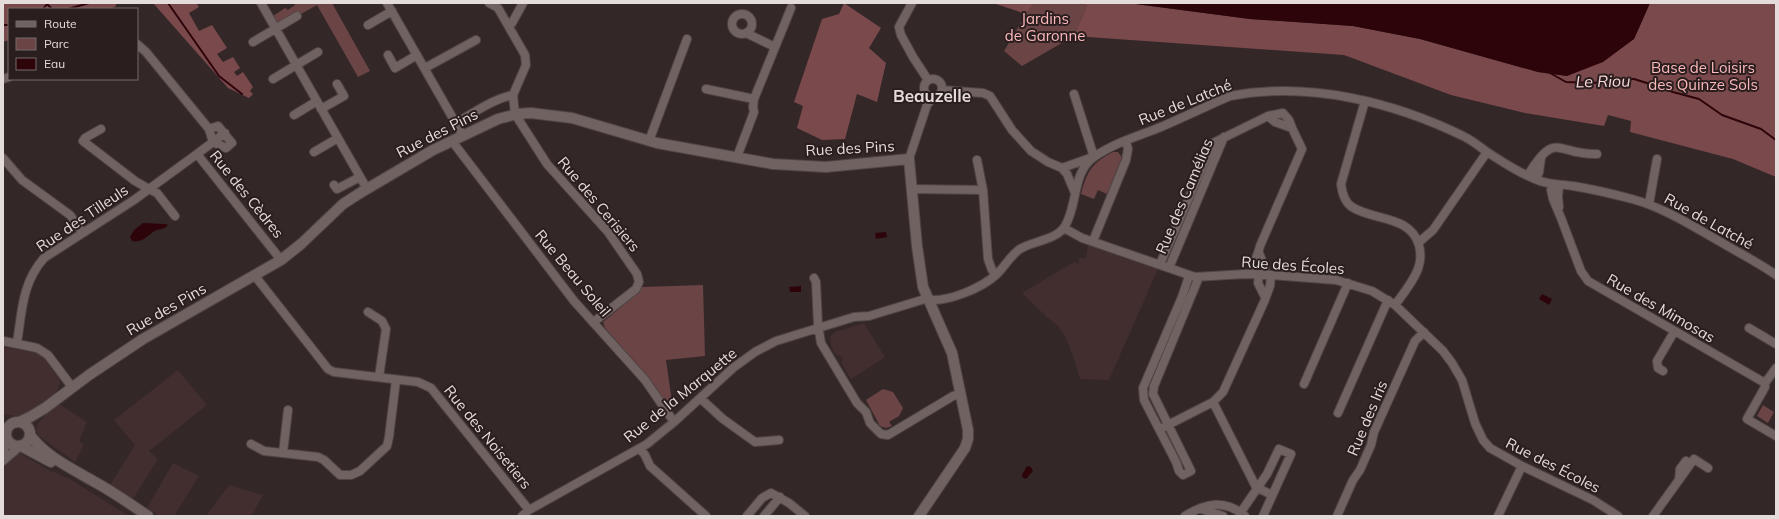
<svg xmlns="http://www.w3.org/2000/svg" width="1779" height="519" viewBox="0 0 1779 519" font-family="Mulish,sans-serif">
<rect width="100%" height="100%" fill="#342728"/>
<path fill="#422e2f" d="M1088,245L1158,269L1109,380L1080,379L1073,356L1066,338L1058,326L1048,318L1022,293L1074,262L1079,264V258H1086Z
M864,323L885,357L851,379L841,363L843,360L840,355H836L831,346L830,337L835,332Z
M3,347L36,353L44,357L57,374L60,380V384L56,393L39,407L20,417L3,414Z
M178,370L207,405L149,451L158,459L133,499L110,485L135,445L114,420Z
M59,404L87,422L79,441L84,445L75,462L39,436L36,431L37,425L46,414Z
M3,441L26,457L49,470L68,478L129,516H3Z
M173,463L199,476L174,516H160L147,508Z
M229,485L263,495L253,513L249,516H206Z"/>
<path fill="#6b4446" d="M295,3H332L370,71L358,77L317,5L301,14L299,12L278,25L273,16L285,8L288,10L295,5Z
M1035,3H1070L1087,5L1074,36L1022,66L1004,51L1026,14Z
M1113,152H1118L1121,156V161L1107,194L1098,190L1094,199L1081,194C1087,171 1092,163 1113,152Z
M703,285L705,356L666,360L673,409H670L644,372L605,328L603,322L637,294L642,287Z
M883,389L893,392L903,408L899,416L889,422L892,426L886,428L880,426L866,400Z
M1763,405L1774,412L1768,423L1757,416Z"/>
<path fill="#7a494c" d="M3,3H116V6L110,9H9V40L3,42Z
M153,3H196L199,7L189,13L199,31L212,25L227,48L217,54L223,62L233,57L240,68L234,72L237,76L243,72L253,87L250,91L253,94L249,98L228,88Z
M844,3L881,28L869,48L886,63L877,102L857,94L845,139L822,140L797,128L803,106L794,102L822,19L839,14Z
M993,3H1035L1026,14Z
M1070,3H1128L1250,19L1353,26L1420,39L1538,72L1567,76L1634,39L1650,3H1776V177L1733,159L1630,132L1631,121L1608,115L1604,126L1525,113L1451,95L1344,55L1074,36L1087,5Z"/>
<path fill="#2d040a" d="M1128,3H1650L1634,39L1603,62L1567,76L1538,72L1420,39L1353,26L1250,19Z
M143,223L165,224L168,225C163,231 159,228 153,232C146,237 142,243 132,241L130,237L134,230Z
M886,232L887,237L876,239L875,233Z
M801,286V292H790L789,287Z
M1542,294L1552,299L1549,305L1539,299Z
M1027,466L1031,467L1033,471L1026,479L1022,477V475Z"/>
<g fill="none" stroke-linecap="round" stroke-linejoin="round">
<path stroke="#2d040a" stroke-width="2" d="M168,3L219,76L242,94
M43,9L47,4L52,9
M68,9L89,3
M3,25H9
M1550,73L1566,82L1594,83L1613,79H1634L1650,84L1673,92L1699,99L1722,115L1761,129L1776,140"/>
<defs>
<path id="street" d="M261,3L367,189
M387,3L463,136
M489,3L498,8L525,55L526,65L513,95
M912,3L899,27L901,35L913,57L928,80
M732 24a10 10 0 1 1 20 0a10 10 0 1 1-20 0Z
M368,25L392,11
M508,25L512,23L523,3
M746,33L775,47
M253,42L297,16
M137,44L146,52L209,129L213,142L226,148L232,143L218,126L209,129
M388,55L395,68L417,55
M425,68L476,40
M3,79L9,77
M273,79L318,52
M924 88a9 9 0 1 1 18 0a9 9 0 1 1-18 0Z
M706,89L754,99
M942,90L983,93L990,96L1012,130L1031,151L1048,162L1062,168L1067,174L1075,193
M1074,94L1094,157
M513,95L515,114L547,164L608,232L637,274L639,282L636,289L595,321
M1365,101L1341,184C1342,192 1344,202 1352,207C1374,221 1410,215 1419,245C1421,253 1421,261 1418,269C1413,282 1403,294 1395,305
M321,109L344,96L337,84
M294,115L317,101
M1268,116L1283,113L1289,120L1292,128
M454,120L459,121C477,111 493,99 513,95
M101,129L85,138L83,141L135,181L149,189L197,154L281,260
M452,141L574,301L645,380L674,422
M649,141L687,39
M314,152L338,138
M197,154L225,133
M737,157L754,112L753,107L754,99L791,8
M3,158L22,180L70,215L83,233
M909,159L927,105L933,97
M977,160L983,190L988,259L992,270L996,274
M1062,168L1093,157
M1528,175C1556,129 1557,155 1597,154
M1536,179L1539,172L1541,158
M334,185L337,189L360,177
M1552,185L1551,190L1553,199L1561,218L1581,271L1588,281L1765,383L1776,368
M911,189L983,190
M1649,204L1657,159
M1559,207L1558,197L1559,186
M1064,228L1082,238L1195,277L1245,274L1271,275L1336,280L1372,291L1395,305L1443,351L1452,363L1462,380L1475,423L1483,440L1490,448L1522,466L1593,500L1618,516
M1093,241L1126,160L1128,149L1126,141
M1418,243L1433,230L1487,152
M1259,253L1265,268V274
M1160,264L1213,143L1268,116L1275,122L1292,128L1302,149L1260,246C1258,256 1252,264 1252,274
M1169,268L1224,137
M1259,274L1258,283L1265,297
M1271,275L1270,286L1264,302L1223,392L1213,402L1256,487L1272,495
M255,276L328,369L334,372L418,382L431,388L529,510
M1189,276L1182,297L1143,388L1144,400L1176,462L1179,471L1183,475L1191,471L1153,394L1154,386L1199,277
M814,278L816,282L818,325L821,343L857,403L866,412L870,423L881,434L888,435L953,396L961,394
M368,312L382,321L386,329L379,377
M1749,328L1776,344
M3,341L37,348L48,355L72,387
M17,343C22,311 22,283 44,258L134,200L149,189L157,193L175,216
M1663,371L1658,368L1657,361L1674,332
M1765,383V387L1747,419L1776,436
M1304,384L1348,283
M700,398L723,419L755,442L779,440
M1338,413L1388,300
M1164,427L1213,402
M251,444L264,451L318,457L324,460L340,475H351L360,471L387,446L389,437L396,380
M640,449L645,455L650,466L706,516
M283,453L288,410
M4,460L19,447
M3,461L6,439
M1679,480L1680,469L1686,461
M1201,509L1223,516
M522,516L529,510L647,444L674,422L733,368L755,352L776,341L854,317L869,316L925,299C945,304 982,288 997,274C1005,266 1011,255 1020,249C1033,241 1057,240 1065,226C1078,205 1072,172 1094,157C1114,143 1138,136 1161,127C1184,117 1207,106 1230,96C1309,81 1394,102 1465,137C1473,141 1480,147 1487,152C1504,163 1521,174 1540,181C1551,185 1561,184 1573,186C1592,189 1613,194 1632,199C1665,208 1694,227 1724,244C1741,254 1759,263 1776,275
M747,516L762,498L771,493L789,503L805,516
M764,516L780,497
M1185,516C1206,503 1225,499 1245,516
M1241,516V512L1267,474L1279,449L1291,454L1263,516
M1337,516L1353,480L1360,470L1371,445L1374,432L1415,341L1424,332
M1498,516L1522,466
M1653,516L1694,459L1708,468"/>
<path id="secondary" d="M6 434a12 12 0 1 1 24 0a12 12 0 1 1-24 0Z
M19,422L30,417L45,408L89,375L143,339L281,260L301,244L343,204L360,193L433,150L498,119L517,114L531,113L572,118L657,143L773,164L826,167L909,159L917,246L923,287L952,353L968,430V439L965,448L919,516
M30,435C45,456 71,468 93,481C112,491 130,504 148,516
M21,446L51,462"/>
</defs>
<use href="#street" stroke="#4f4545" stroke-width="10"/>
<use href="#secondary" stroke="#4f4545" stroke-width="12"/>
<use href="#street" stroke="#716262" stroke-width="8"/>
<use href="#secondary" stroke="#716262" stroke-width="10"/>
</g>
<g text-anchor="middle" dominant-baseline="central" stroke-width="4" stroke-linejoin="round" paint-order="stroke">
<g font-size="15" fill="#fcb9bb" stroke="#2a1e1e">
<text x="1045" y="18">Jardins<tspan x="1045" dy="17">de Garonne</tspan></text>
<text x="1703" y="67">Base de Loisirs<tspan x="1703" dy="17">des Quinze Sols</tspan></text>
</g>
<g font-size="15" fill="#e4dbdb" stroke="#2a1e1e">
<text transform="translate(1185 102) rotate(-22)">Rue de Latché</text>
<text transform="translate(437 133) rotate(-27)">Rue des Pins</text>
<text transform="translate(850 148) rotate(-3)">Rue des Pins</text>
<text transform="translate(247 194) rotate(51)">Rue des Cèdres</text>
<text transform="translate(1184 196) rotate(-67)">Rue des Camélias</text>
<text transform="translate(599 204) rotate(50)">Rue des Cerisiers</text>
<text transform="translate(82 218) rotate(-34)">Rue des Tilleuls</text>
<text transform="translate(1709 221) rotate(29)">Rue de Latché</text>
<text transform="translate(1293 265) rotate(4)">Rue des Écoles</text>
<text transform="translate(573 273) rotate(50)">Rue Beau Soleil</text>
<text transform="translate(1661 308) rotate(30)">Rue des Mimosas</text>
<text transform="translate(166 309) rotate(-30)">Rue des Pins</text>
<text transform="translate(680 395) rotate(-39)">Rue de la Marquette</text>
<text transform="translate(1367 418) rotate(-67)">Rue des Iris</text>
<text transform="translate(488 437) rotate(51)">Rue des Noisetiers</text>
<text transform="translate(1553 465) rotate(27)">Rue des Écoles</text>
</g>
<g font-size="16" font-style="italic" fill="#fad7d8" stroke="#2a1e1e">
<text transform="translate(1603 81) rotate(-1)">Le Riou</text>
</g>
<g font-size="17" font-weight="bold" fill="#e4dbdb" stroke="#2a1e1e">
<text x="932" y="95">Beauzelle</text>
</g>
</g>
<rect width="1779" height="519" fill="none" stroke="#e4dbdb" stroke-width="8"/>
<rect x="8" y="8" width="130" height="72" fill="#2a1e1e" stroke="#746a6a"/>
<rect x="16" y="21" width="20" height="6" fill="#716262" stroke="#746a6a"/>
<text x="44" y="28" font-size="12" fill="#e4dbdb">Route</text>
<rect x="16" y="38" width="20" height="12" fill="#6b4446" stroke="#746a6a"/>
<text x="44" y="48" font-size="12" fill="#e4dbdb">Parc</text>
<rect x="16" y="58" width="20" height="12" fill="#2d040a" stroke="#746a6a"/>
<text x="44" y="68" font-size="12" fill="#e4dbdb">Eau</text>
</svg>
